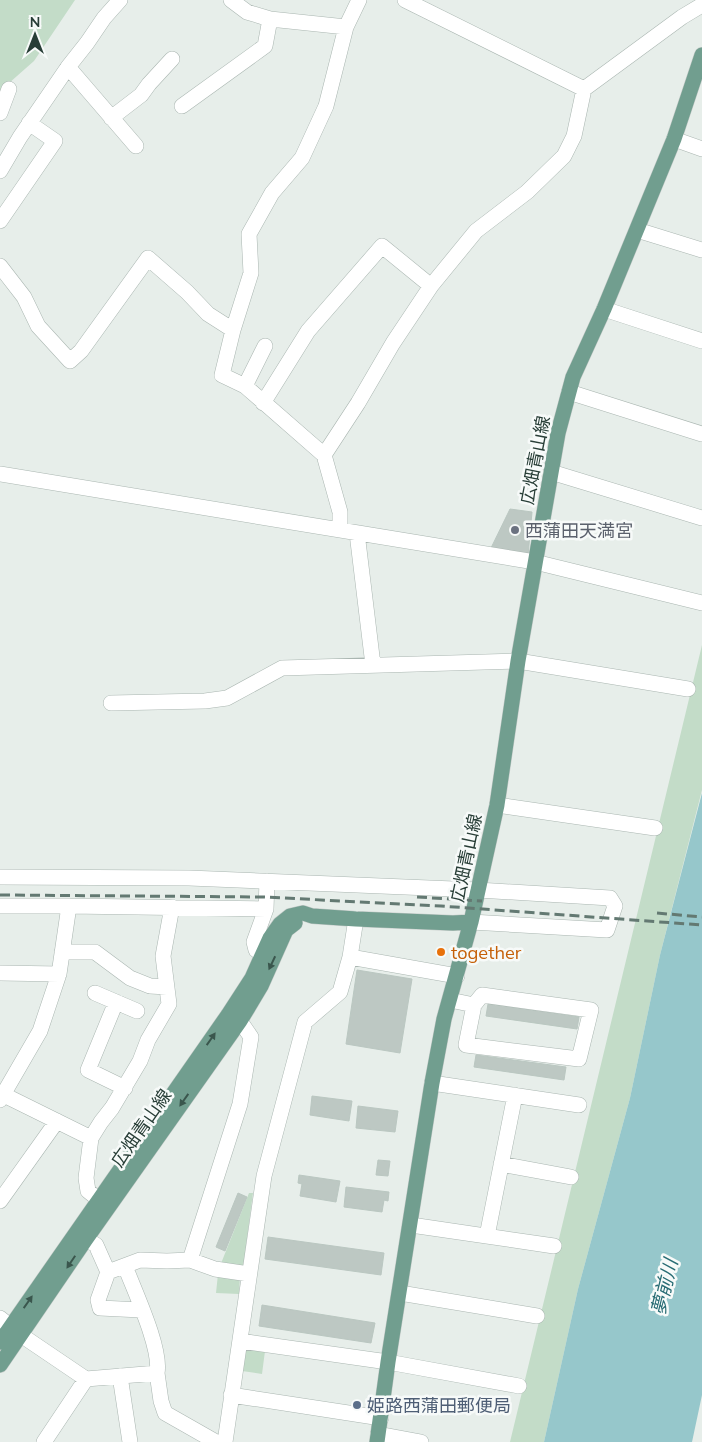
<svg xmlns="http://www.w3.org/2000/svg" width="702" height="1442" viewBox="0 0 702 1442" font-family="Mulish,'Noto Sans JP',sans-serif">
<rect width="100%" height="100%" fill="#e7eeea"/>
<path fill="#c3dcc8" d="M0,0H75L34,61L0,91Z
M702,645V790L660,955L630,1098L578,1289L544,1442H510Z
M249,1193H253L243,1269L220,1266Z
M218,1274L240,1276L239,1294L216,1293Z
M249,1348L265,1351L262,1374L242,1371L245,1351Z"/>
<path fill="#96c7cb" d="M702,793V1395L692,1442H544L578,1289L630,1098L660,955Z"/>
<path fill="#bdc8c3" stroke="#bac7c1" d="M510,509L532,512L528,556L491,548Z
M357,970L412,979L400,1053L346,1044Z
M488,1004L579,1017L577,1029L486,1016Z
M476,1055L566,1067L564,1080L474,1067Z
M312,1096L352,1101L349,1121L310,1115Z
M358,1106L398,1111L395,1132L356,1128Z
M378,1160L390,1161L388,1176L376,1175Z
M299,1175L340,1181L336,1202L300,1196L302,1184L298,1183Z
M346,1187L389,1192L388,1201L384,1200L382,1212L344,1207Z
M238,1193L247,1197L225,1251L216,1247Z
M268,1237L384,1253L381,1275L265,1259Z
M262,1305L375,1323L371,1343L259,1326Z"/>
<g fill="none" stroke-linecap="round" stroke-linejoin="round">
<defs>
<path id="minor" d="M231,0L247,12L270,19L346,27
M405,0L584,89
M68,67L136,146
M182,106L265,46L270,19
M0,113L9,89
M111,118L141,95L149,84L172,59
M674,139L702,149
M0,171L20,137L68,67L87,43L104,18L120,0
M0,221L55,141L29,123
M637,230L702,250
M0,266L24,297L38,326L70,361L81,351L148,258L187,292L208,314L233,330
M604,309L702,341
M245,386L265,346
M569,392L702,434
M263,403L308,331L382,246L431,286
M324,455L358,403L393,343L431,286L476,231L527,192L564,156L574,136L584,89L682,17L702,5
M551,472L702,518
M0,474L535,562L702,603
M340,530V512L324,455L245,386L222,375L233,330L251,273L249,234L272,193L302,158L326,106L346,27L359,0
M357,533L373,665
M111,703L205,701L227,698L282,668L518,661L688,689
M497,805L655,828
M0,877L189,878L478,890L610,898L615,906L607,930L471,922
M0,906H69L266,909
M62,952H95L130,978L150,986L167,987
M262,953L256,950L254,942L266,909L267,881
M350,957L457,976
M0,973L59,974
M95,993L137,1011
M482,995L591,1010L579,1059L466,1045L474,1005Z
M450,1000L474,1005
M116,1002L88,1070L125,1088
M432,1083L579,1105
M4,1095L91,1138
M0,1100L40,1031L59,974L69,906
M501,1164L571,1177
M98,1199L88,1191L86,1178L91,1138L101,1122L112,1108L140,1061L148,1040L169,1004L163,956L172,907
M0,1201L57,1121
M411,1225L554,1246
M487,1236L515,1095
M86,1239L96,1245L108,1272
M190,1260L240,1104L251,1037L240,1021
M400,1293L537,1316
M141,1310L100,1308L98,1300L108,1272L140,1260L167,1261L190,1260L215,1269L249,1274
M0,1318L21,1335L86,1379L157,1373C162,1349 134,1290 125,1266
M240,1341L388,1362L519,1386
M157,1373L161,1401L165,1413L216,1442
M120,1376L130,1442
M231,1395L381,1418
M378,1434L421,1442
M44,1442L86,1379
M225,1442L264,1176L305,1022L340,992L350,957L356,919"/>
<path id="major" d="M0,1342L228,1015L252,978L270,938L280,924L290,916L303,913L312,916L356,919L453,923L471,922
M0,1365L86,1239L240,1021L261,986L286,930L295,923
M377,1442L388,1362L432,1083L444,1019L471,922L497,805L518,661L558,433L573,377L604,309L674,139L702,55"/>
</defs>
<use href="#minor" stroke="#aab6b1" stroke-width="16"/>
<use href="#major" stroke="#c3c9c7" stroke-width="16"/>
<use href="#minor" stroke="#fff" stroke-width="15"/>
<use href="#major" stroke="#719e8f" stroke-width="15"/>
<path stroke="#637972" stroke-width="3" stroke-dasharray="10 5" stroke-linecap="butt" d="M0,895L263,897L441,906L702,925
M417,897L482,901
M657,913L702,917"/>
</g>
<defs><path id="oneway-solid" d="M-6-.8H1V-3.2L6.5 0L1 3.2V.8H-6Z" transform="scale(1.25)"/></defs>
<g fill="#3a564d">
<use href="#oneway-solid" transform="translate(272 963) rotate(115)"/>
<use href="#oneway-solid" transform="translate(211 1039) rotate(-55)"/>
<use href="#oneway-solid" transform="translate(184 1100) rotate(125)"/>
<use href="#oneway-solid" transform="translate(71 1262) rotate(124)"/>
<use href="#oneway-solid" transform="translate(28 1302) rotate(-55)"/>
</g>
<circle fill="#6b7280" stroke="#f7faf9" stroke-width="2" cx="515" cy="530" r="5"/>
<circle fill="#e8710a" stroke="#f7faf9" stroke-width="2" cx="441" cy="952" r="5"/>
<circle fill="#5c6f8a" stroke="#f7faf9" stroke-width="2" cx="357" cy="1405" r="5"/>
<g text-anchor="middle" dominant-baseline="central" stroke-width="5" stroke-linejoin="round" paint-order="stroke">
<g font-size="18" fill="#283e37" stroke="#f7faf9">
<text transform="translate(535 460) rotate(-79)">広畑青山線</text>
<text transform="translate(466 858) rotate(-78)">広畑青山線</text>
<text transform="translate(141 1128) rotate(-55)">広畑青山線</text>
</g>
<g font-size="18" fill="#5b616d" stroke="#f7faf9" text-anchor="start">
<text x="525" y="530">西蒲田天満宮</text>
</g>
<g font-size="18" fill="#c56008" stroke="#f7faf9" text-anchor="start">
<text x="451" y="952">together</text>
</g>
<g font-size="18" fill="#4e5e75" stroke="#f7faf9" text-anchor="start">
<text x="367" y="1405">姫路西蒲田郵便局</text>
</g>
<g font-size="19" font-style="italic" fill="#286c74" stroke="#f7faf9">
<text transform="translate(664 1287) rotate(-76)">夢前川</text>
</g>
</g>
<g transform="translate(35 35)" stroke="#f7faf9" stroke-width="4" paint-order="stroke">
<path d="M0-4L9 19L0 12L-9 19Z" fill="#283e37"/>
<text y="-8" font-size="14" font-weight="bold" text-anchor="middle" fill="#283e37">N</text>
</g>
</svg>
